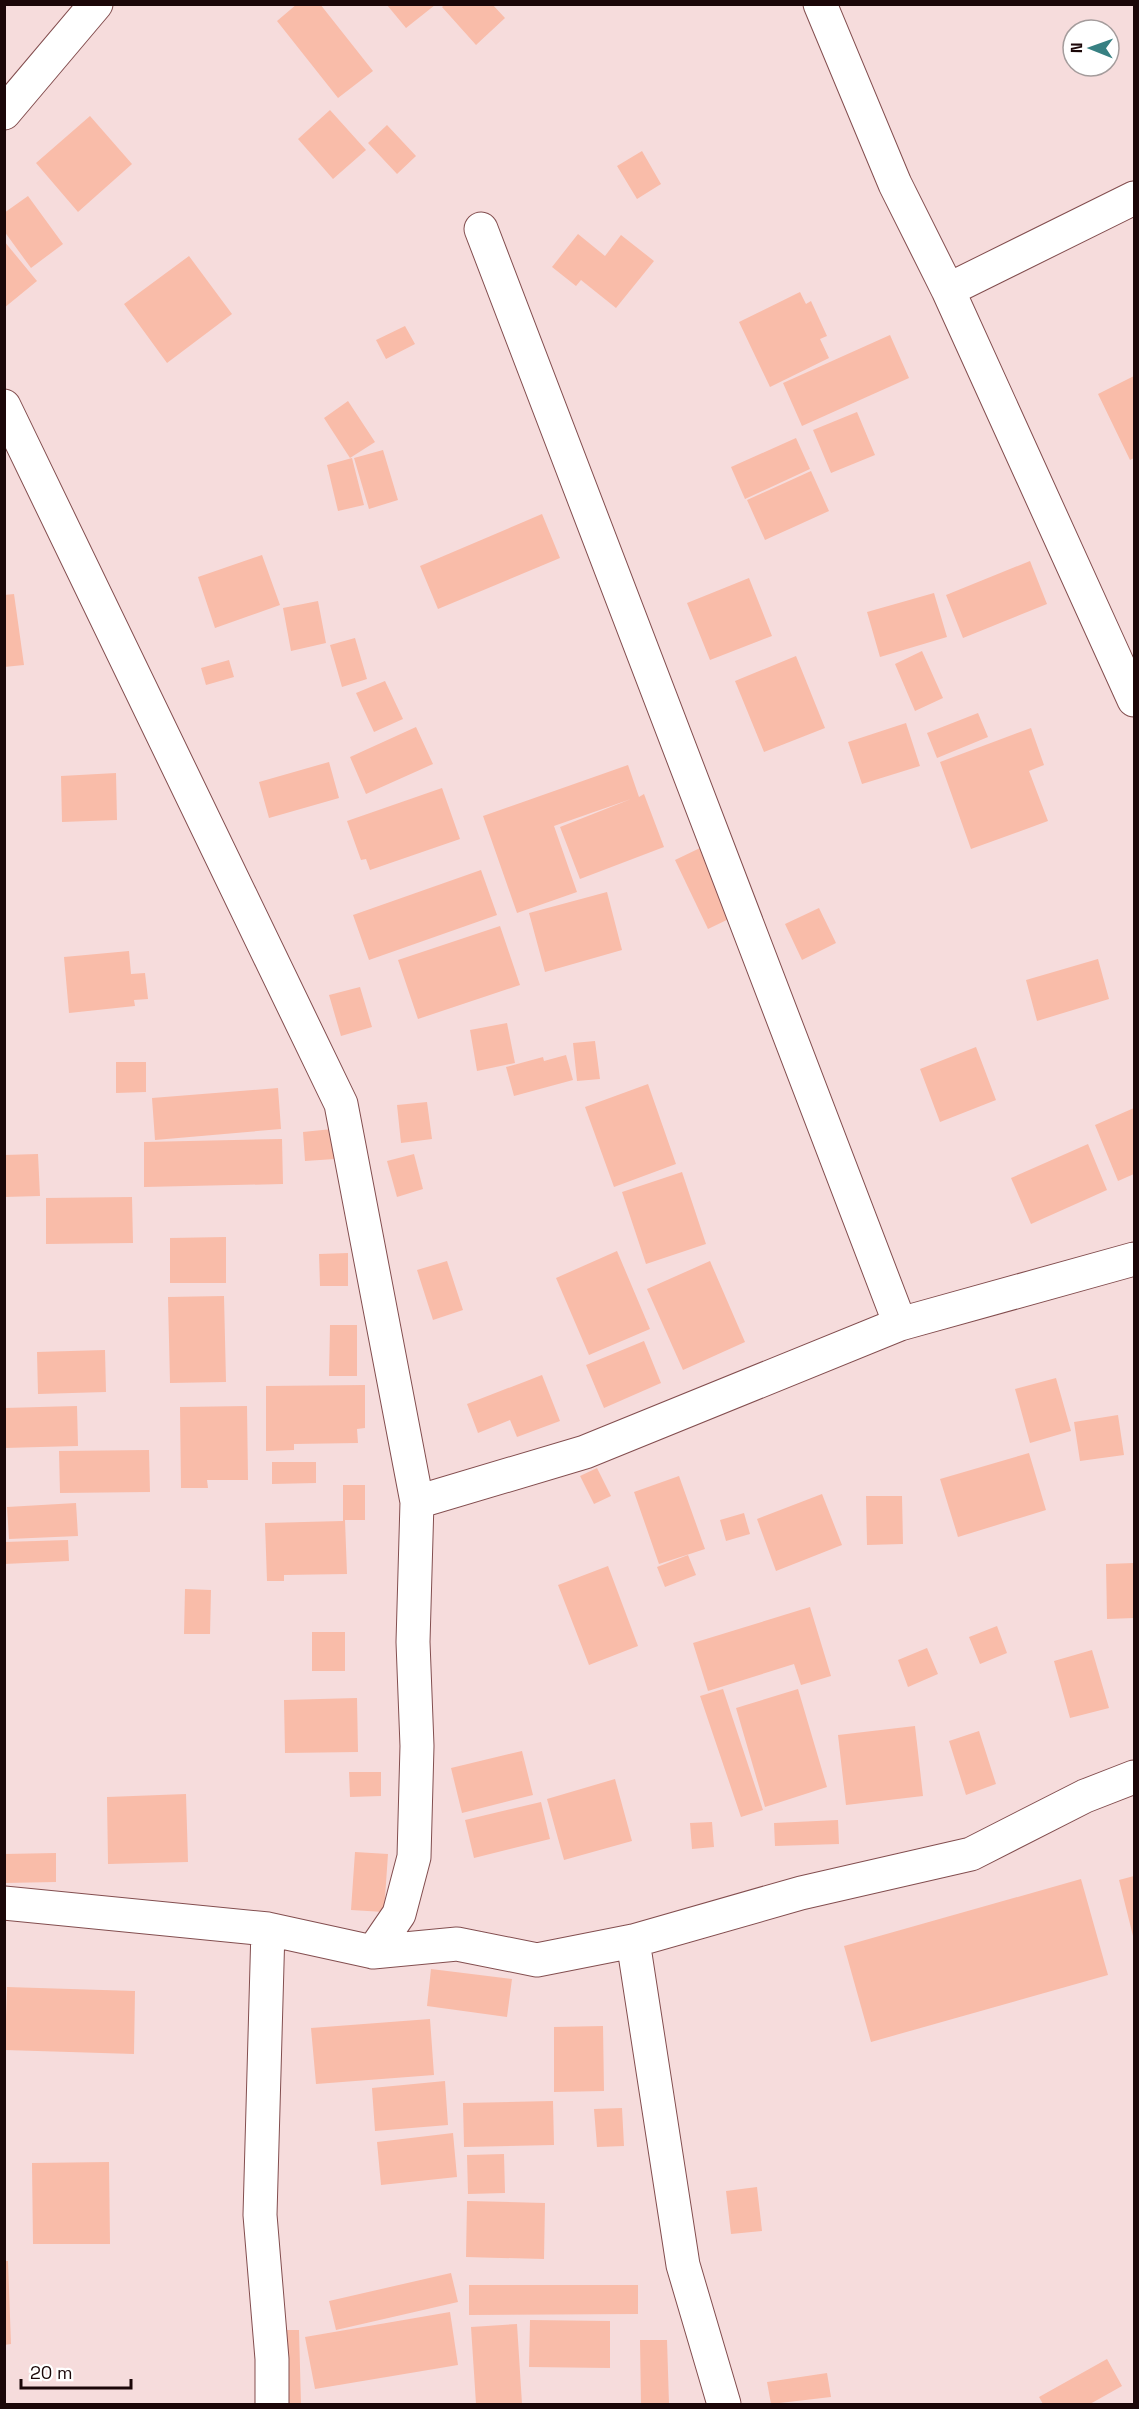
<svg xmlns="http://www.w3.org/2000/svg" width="1139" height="2409" viewBox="0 0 1139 2409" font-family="'Space Grotesk',sans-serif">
<rect width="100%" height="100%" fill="#f6dcdc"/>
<path fill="#f9bca9" d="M297,4H320L373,71L338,98L277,21Z
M445,4H492L505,18L476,45L442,7Z
M387,5H435L406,28Z
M330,110L366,150L333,179L298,139Z
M90,116L132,164L78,212L36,163Z
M387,125L416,156L397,174L368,143Z
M642,151L661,184L637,199L617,166Z
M28,196L63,244L31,268L4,231V213Z
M578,234L605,256L621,235L654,261L616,308L581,280L576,286L552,267Z
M4,241L37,281L4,308Z
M189,256L232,314L167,363L124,304Z
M800,292L806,304L811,301L827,336L820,339L829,358L770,387L739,322Z
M405,326L415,344L386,359L376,340Z
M890,335L909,378L802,426L783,383Z
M1134,376V458L1130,460L1098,394Z
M348,401L375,442L350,458L324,418Z
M857,412L875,455L831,473L813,430Z
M796,438L810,469L745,499L731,467Z
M383,450L398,500L369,509L354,458Z
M352,458L364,505L338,511L327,465Z
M811,471L829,511L765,540L747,500Z
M542,514L560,558L438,609L420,566Z
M262,555L280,605L215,628L198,577Z
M1030,561L1047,604L963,638L946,595Z
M749,578L772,636L710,660L687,603Z
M934,593L947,637L880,657L867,612Z
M14,594L24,665L4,667V595Z
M318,601L326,643L291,651L283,608Z
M355,638L367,679L342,687L330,645Z
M922,651L943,698L915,711L895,664Z
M796,656L825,728L764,752L735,681Z
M229,660L234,677L206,685L201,668Z
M385,681L403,719L374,732L356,693Z
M978,713L988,737L937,758L927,733Z
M906,723L920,766L862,784L848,742Z
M416,727L433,764L366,794L350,757Z
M1031,728L1044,765L1029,771L1048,821L971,849L940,762Z
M329,762L339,798L269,818L259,782Z
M628,765L639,797L644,794L664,847L580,879L560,827L631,799L554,826L577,892L517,913L483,816Z
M116,773L117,820L62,822L61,776Z
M442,788L460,839L370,870L366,859L361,860L347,821Z
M700,848L733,917L708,929L675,860Z
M481,870L497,915L369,960L353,915Z
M607,892L622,950L545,972L529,913Z
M819,908L836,943L802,960L785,924Z
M500,926L520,985L418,1019L398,960Z
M129,951L131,974L145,973L148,999L134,1000L135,1006L69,1013L64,957Z
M1098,959L1109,999L1037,1021L1026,980Z
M360,987L372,1027L341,1036L329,995Z
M507,1023L515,1063L477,1071L470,1030Z
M595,1041L600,1079L577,1081L573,1043Z
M976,1047L996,1100L940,1122L920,1069Z
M566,1055L573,1080L514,1096L506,1067L543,1057L544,1061Z
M116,1062H146V1092L116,1093Z
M648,1084L676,1164L614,1187L585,1107Z
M278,1088L281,1129L155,1140L152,1098Z
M427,1102L432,1139L401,1143L397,1105Z
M1134,1108V1174L1118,1181L1095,1125Z
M332,1129L335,1159L305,1161L303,1132Z
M282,1139L283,1184L144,1187V1142Z
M1088,1144L1107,1190L1031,1224L1011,1178Z
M38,1154L40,1196L4,1197V1155Z
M414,1154L423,1189L397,1197L387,1161Z
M682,1172L706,1244L646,1264L622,1192Z
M132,1197L133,1243L46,1244V1198Z
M226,1237V1283H170V1238Z
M617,1251L650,1329L589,1355L556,1278Z
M348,1253V1286H320L319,1254Z
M447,1261L463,1310L433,1320L417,1270Z
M710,1261L745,1342L683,1370L647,1289Z
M224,1296L226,1382L170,1383L168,1297Z
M330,1325H357V1376H329Z
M644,1341L661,1383L604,1408L586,1365Z
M105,1350L106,1392L38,1394L37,1352Z
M542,1375L560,1421L517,1437L510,1420L478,1433L467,1404Z
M1056,1378L1071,1431L1030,1443L1015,1389Z
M365,1385V1428L357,1429L358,1443L294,1444V1450L266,1451V1386Z
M77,1406L78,1446L4,1448V1408Z
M247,1406L248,1480H207L208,1488H181L180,1407Z
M1118,1415L1124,1455L1080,1461L1074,1422Z
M149,1450L150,1492L60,1493L59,1451Z
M1029,1453L1046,1510L958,1537L940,1479Z
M272,1462H316V1483L272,1484Z
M597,1468L611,1496L594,1504L580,1476Z
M679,1476L705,1549L659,1564L634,1492Z
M343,1485H365V1520H345L347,1574L284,1575V1581H267L265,1523L343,1521Z
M822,1494L842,1545L776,1571L757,1519Z
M866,1496H902L903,1544L867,1545Z
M76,1503L78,1536L9,1539L7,1507Z
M744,1513L750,1534L726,1541L720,1520Z
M68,1540L69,1561L4,1564V1542Z
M688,1555L696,1575L665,1587L657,1567Z
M1134,1563V1618L1107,1619L1106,1564Z
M608,1566L638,1646L589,1665L558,1585Z
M185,1589L211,1590L210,1634H184Z
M810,1607L831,1676L801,1685L794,1664L708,1691L693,1643Z
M997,1626L1007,1653L980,1664L969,1637Z
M312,1632H345V1671H312Z
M927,1648L938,1674L908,1687L898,1660Z
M1092,1650L1109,1708L1070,1718L1054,1661Z
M723,1689L763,1810L741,1817L700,1696Z
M798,1689L827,1787L765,1807L736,1708Z
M357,1698L358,1752L285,1753L284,1700Z
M915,1726L923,1796L846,1805L838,1735Z
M979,1731L996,1784L966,1795L949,1741Z
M522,1751L533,1795L462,1813L451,1768Z
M349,1772H381V1796L350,1797Z
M615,1779L632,1841L564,1860L547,1799Z
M186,1794L188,1862L108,1864L107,1797Z
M541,1802L550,1839L474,1858L465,1820Z
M838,1820L839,1844L775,1846L774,1823Z
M712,1822L714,1847L692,1849L690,1823Z
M355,1852L388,1854L384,1912L351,1910Z
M56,1853V1882L4,1883V1854Z
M1134,1876V1940L1119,1880Z
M1081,1879L1108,1975L871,2042L844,1946Z
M431,1969L512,1979L507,2017L427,2006Z
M7,1987L135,1991L134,2054L5,2050Z
M430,2019L434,2075L316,2084L311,2028Z
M603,2026L604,2091L554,2092V2027Z
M445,2081L448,2125L375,2131L372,2088Z
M553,2101L554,2145L464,2147L463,2103Z
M622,2108L624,2146L597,2147L594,2109Z
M453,2133L457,2177L381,2185L377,2142Z
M504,2154L505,2193L468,2194L467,2155Z
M109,2162L110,2244H33L32,2163Z
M757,2187L762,2231L731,2234L726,2191Z
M467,2201L545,2203L544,2259L466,2257Z
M4,2261H8L11,2344L4,2345Z
M451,2273L458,2302L336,2330L329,2301Z
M469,2285H638V2314L469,2315Z
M450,2312L458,2365L315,2389L305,2337Z
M530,2320L610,2321V2368L529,2367Z
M517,2324L522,2404H476L471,2327Z
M274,2330H299L301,2404H276Z
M640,2340H667L669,2404H641Z
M1107,2359L1122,2386L1090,2404H1043L1039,2397Z
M827,2373L831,2397L771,2404L767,2382Z"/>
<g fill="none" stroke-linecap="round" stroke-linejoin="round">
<defs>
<path id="minor" d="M820,4L895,184L948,290L1134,700
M4,113L96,4
M948,290L1134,198
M4,406L341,1104L417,1502L413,1642L417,1746L414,1857L399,1914L373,1952
M900,1324L1134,1259
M417,1502L585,1452L900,1324L481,229
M4,1903L268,1929L373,1952L457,1944L537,1960L633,1941L801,1893L971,1854L1085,1796L1134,1777
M268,1929L260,2215L272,2359V2404
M633,1941L683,2265L724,2404"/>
</defs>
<use href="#minor" stroke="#834e4f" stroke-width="35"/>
<use href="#minor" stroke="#fff" stroke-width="33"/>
</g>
<rect width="1139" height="2409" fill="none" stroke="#1b0708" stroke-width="12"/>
<g transform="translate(1091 48) rotate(271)"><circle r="28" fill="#ffffff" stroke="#a49c9c" stroke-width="1.5"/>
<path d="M0-4.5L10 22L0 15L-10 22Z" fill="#378082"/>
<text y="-9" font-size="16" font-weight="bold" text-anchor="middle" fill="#1b0708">N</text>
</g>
<path d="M21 2379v9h110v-9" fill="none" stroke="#1b0708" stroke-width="3"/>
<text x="30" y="2379" font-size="18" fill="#1b0708" stroke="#ffffff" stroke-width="4.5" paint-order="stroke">20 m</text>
</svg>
